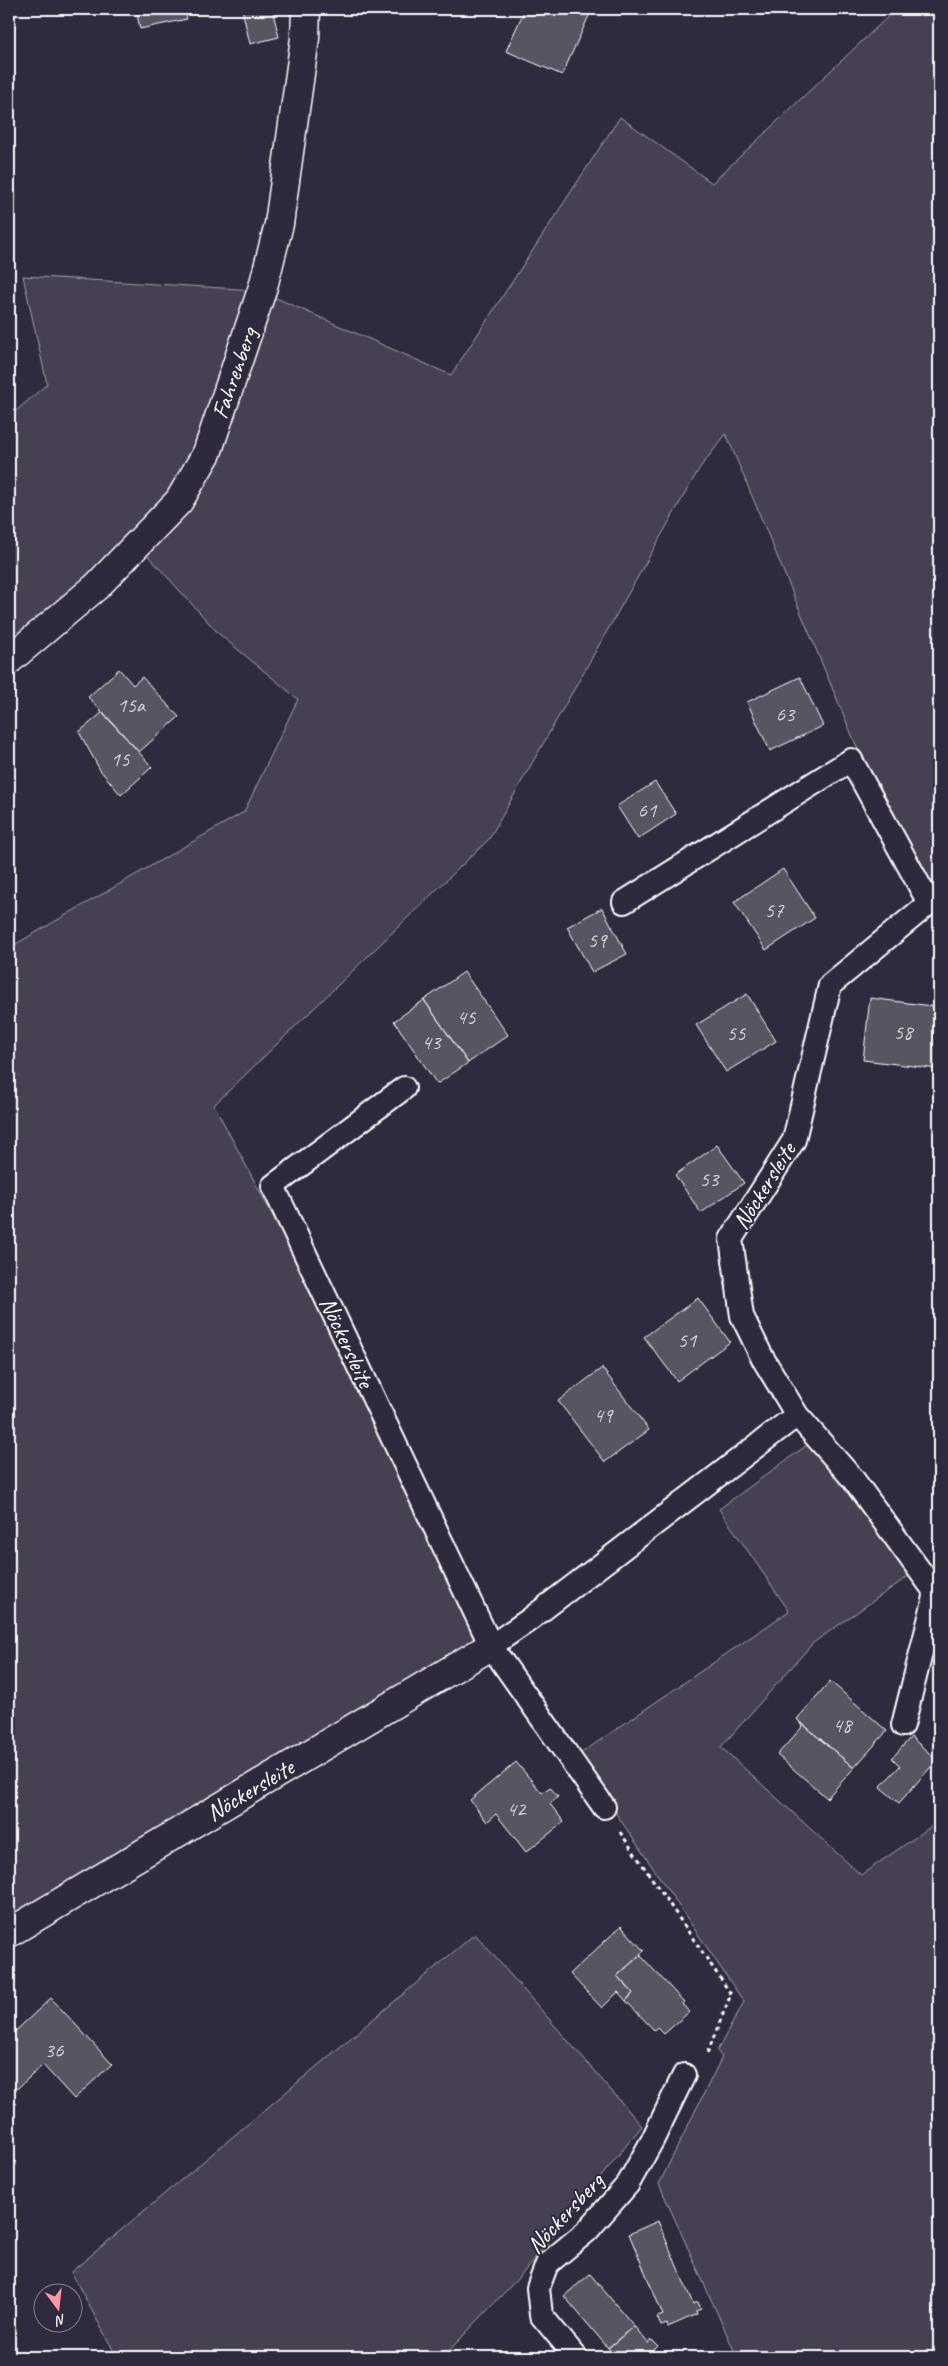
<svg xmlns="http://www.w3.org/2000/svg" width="948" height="2366" viewBox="0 0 948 2366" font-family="Caveat,sans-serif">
<rect width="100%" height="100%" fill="#2f2a3d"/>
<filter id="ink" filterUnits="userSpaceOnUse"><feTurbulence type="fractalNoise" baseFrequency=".02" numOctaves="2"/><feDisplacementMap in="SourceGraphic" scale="10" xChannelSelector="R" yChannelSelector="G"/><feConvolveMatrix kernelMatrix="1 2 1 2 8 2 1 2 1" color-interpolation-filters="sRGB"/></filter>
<g filter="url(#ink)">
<path fill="#464152" stroke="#a2a0a8" d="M896,9H939V877L918,893L726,434L699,469L489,839L214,1105L494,1633L9,1926V948L244,812L298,699L219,634L141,548L181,506L267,294L451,375L620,117L712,183Z
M23,276L255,290L225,384L173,500L9,652V417L47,384Z
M810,1443L913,1573L813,1643L721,1747L861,1875L939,1821V2357H737L659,2184L722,2057L717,2051L744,2002L577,1756L789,1611L719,1509Z
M475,1934L642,2126L523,2273L443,2357H117L71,2272Z"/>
<path fill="#595564" stroke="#fff" d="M136,9H184L187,19L140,29Z
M242,9H272L279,37L250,44Z
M525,9H592L562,75L506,51Z
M119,669L133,685L142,677L179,717L139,752L88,697Z
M800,677L823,726L770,751L747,702Z
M103,712L152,767L121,795L100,770L79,732Z
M655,782L676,814L638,839L617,806Z
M783,869L815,918L766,950L734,902Z
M602,908L627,954L592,972L567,927Z
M464,972L508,1035L468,1063L424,1000Z
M747,994L776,1041L726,1072L696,1025Z
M870,998L939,1007L938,1069L863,1060Z
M424,1000L468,1063L437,1084L394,1021Z
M717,1145L744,1183L701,1213L675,1175Z
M698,1298L730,1342L677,1381L644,1337Z
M602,1368L649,1430L605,1462L558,1401Z
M830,1681L887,1731L854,1768L797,1719Z
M797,1719L854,1768L827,1798L777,1755L803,1726Z
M911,1737L937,1760L899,1803L880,1787L900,1766L892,1758Z
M516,1762L542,1793L550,1787L558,1797L550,1804L564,1822L526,1852L496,1814L487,1822L470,1800Z
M621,1926L644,1951L617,1976L633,1993L626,2001L618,1992L602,2008L570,1974Z
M640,1955L684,2002L682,2004L689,2012L664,2034L657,2027L654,2030L626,2001L633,1993L617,1976Z
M51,1998L112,2064L74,2099L43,2065L9,2096V2037Z
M658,2221L693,2304L698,2302L701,2309L696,2311L697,2314L668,2327L667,2324L661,2326L657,2317L663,2315L629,2234Z
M590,2274L634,2326L608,2348L564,2296Z
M634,2326L648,2343L652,2340L658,2346L654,2350L656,2352L650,2357H616L608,2348Z"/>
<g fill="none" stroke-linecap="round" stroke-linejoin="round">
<defs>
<path id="lane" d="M624,902L851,760L929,903
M404,1088L273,1186L491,1646L604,1807
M797,1415L853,1479L936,1593L903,1725
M491,1646L529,1620L797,1415L762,1357L742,1316L731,1239L794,1140L830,985L939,895
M576,2357L541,2315L538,2288L547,2264L587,2231L628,2184L652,2141L684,2075"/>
<path id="street" d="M9,660L97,586L179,501L207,453L263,287L279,224L305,38L306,9
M9,1933L491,1646"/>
</defs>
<use href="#lane" stroke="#fff" stroke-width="26"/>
<use href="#street" stroke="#fff" stroke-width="31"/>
<path stroke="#fff" stroke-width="3" stroke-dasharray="4 4" stroke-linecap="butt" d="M620,1832L731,1994L707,2054"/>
<use href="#lane" stroke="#2f2a3d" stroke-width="22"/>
<use href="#street" stroke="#2f2a3d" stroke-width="28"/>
</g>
</g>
<g text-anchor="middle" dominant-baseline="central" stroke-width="4" stroke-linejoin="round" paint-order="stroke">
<g font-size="21" fill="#d6d4d8">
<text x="131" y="705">15a</text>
<text x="785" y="714">63</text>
<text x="120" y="759">15</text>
<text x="647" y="810">61</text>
<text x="774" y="910">57</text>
<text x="597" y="940">59</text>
<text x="466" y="1017">45</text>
<text x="903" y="1032">58</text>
<text x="736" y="1033">55</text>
<text x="431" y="1042">43</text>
<text x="709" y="1179">53</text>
<text x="687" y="1340">51</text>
<text x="603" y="1415">49</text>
<text x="842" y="1725">48</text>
<text x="516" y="1809">42</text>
<text x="54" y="2050">36</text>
</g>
<g font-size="24" fill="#fff" stroke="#2f2a3d">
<text transform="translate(234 373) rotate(-71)">Fahrenberg</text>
<text transform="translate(764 1186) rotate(-58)">Nöckersleite</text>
<text transform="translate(347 1342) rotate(65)">Nöckersleite</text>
<text transform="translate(250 1790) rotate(-31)">Nöckersleite</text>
<text transform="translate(565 2213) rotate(-47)">Nöckersberg</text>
</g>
</g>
<rect width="948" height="2366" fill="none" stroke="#2f2a3d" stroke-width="30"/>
<rect x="15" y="15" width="918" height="2336" fill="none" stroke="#fff" stroke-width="2" filter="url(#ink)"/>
<g transform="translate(58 2308) rotate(165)"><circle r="24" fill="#2f2a3d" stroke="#827f8b"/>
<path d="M0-4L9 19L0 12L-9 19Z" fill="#ff9aa2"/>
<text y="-8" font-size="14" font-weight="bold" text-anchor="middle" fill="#ffffff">N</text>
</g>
</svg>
